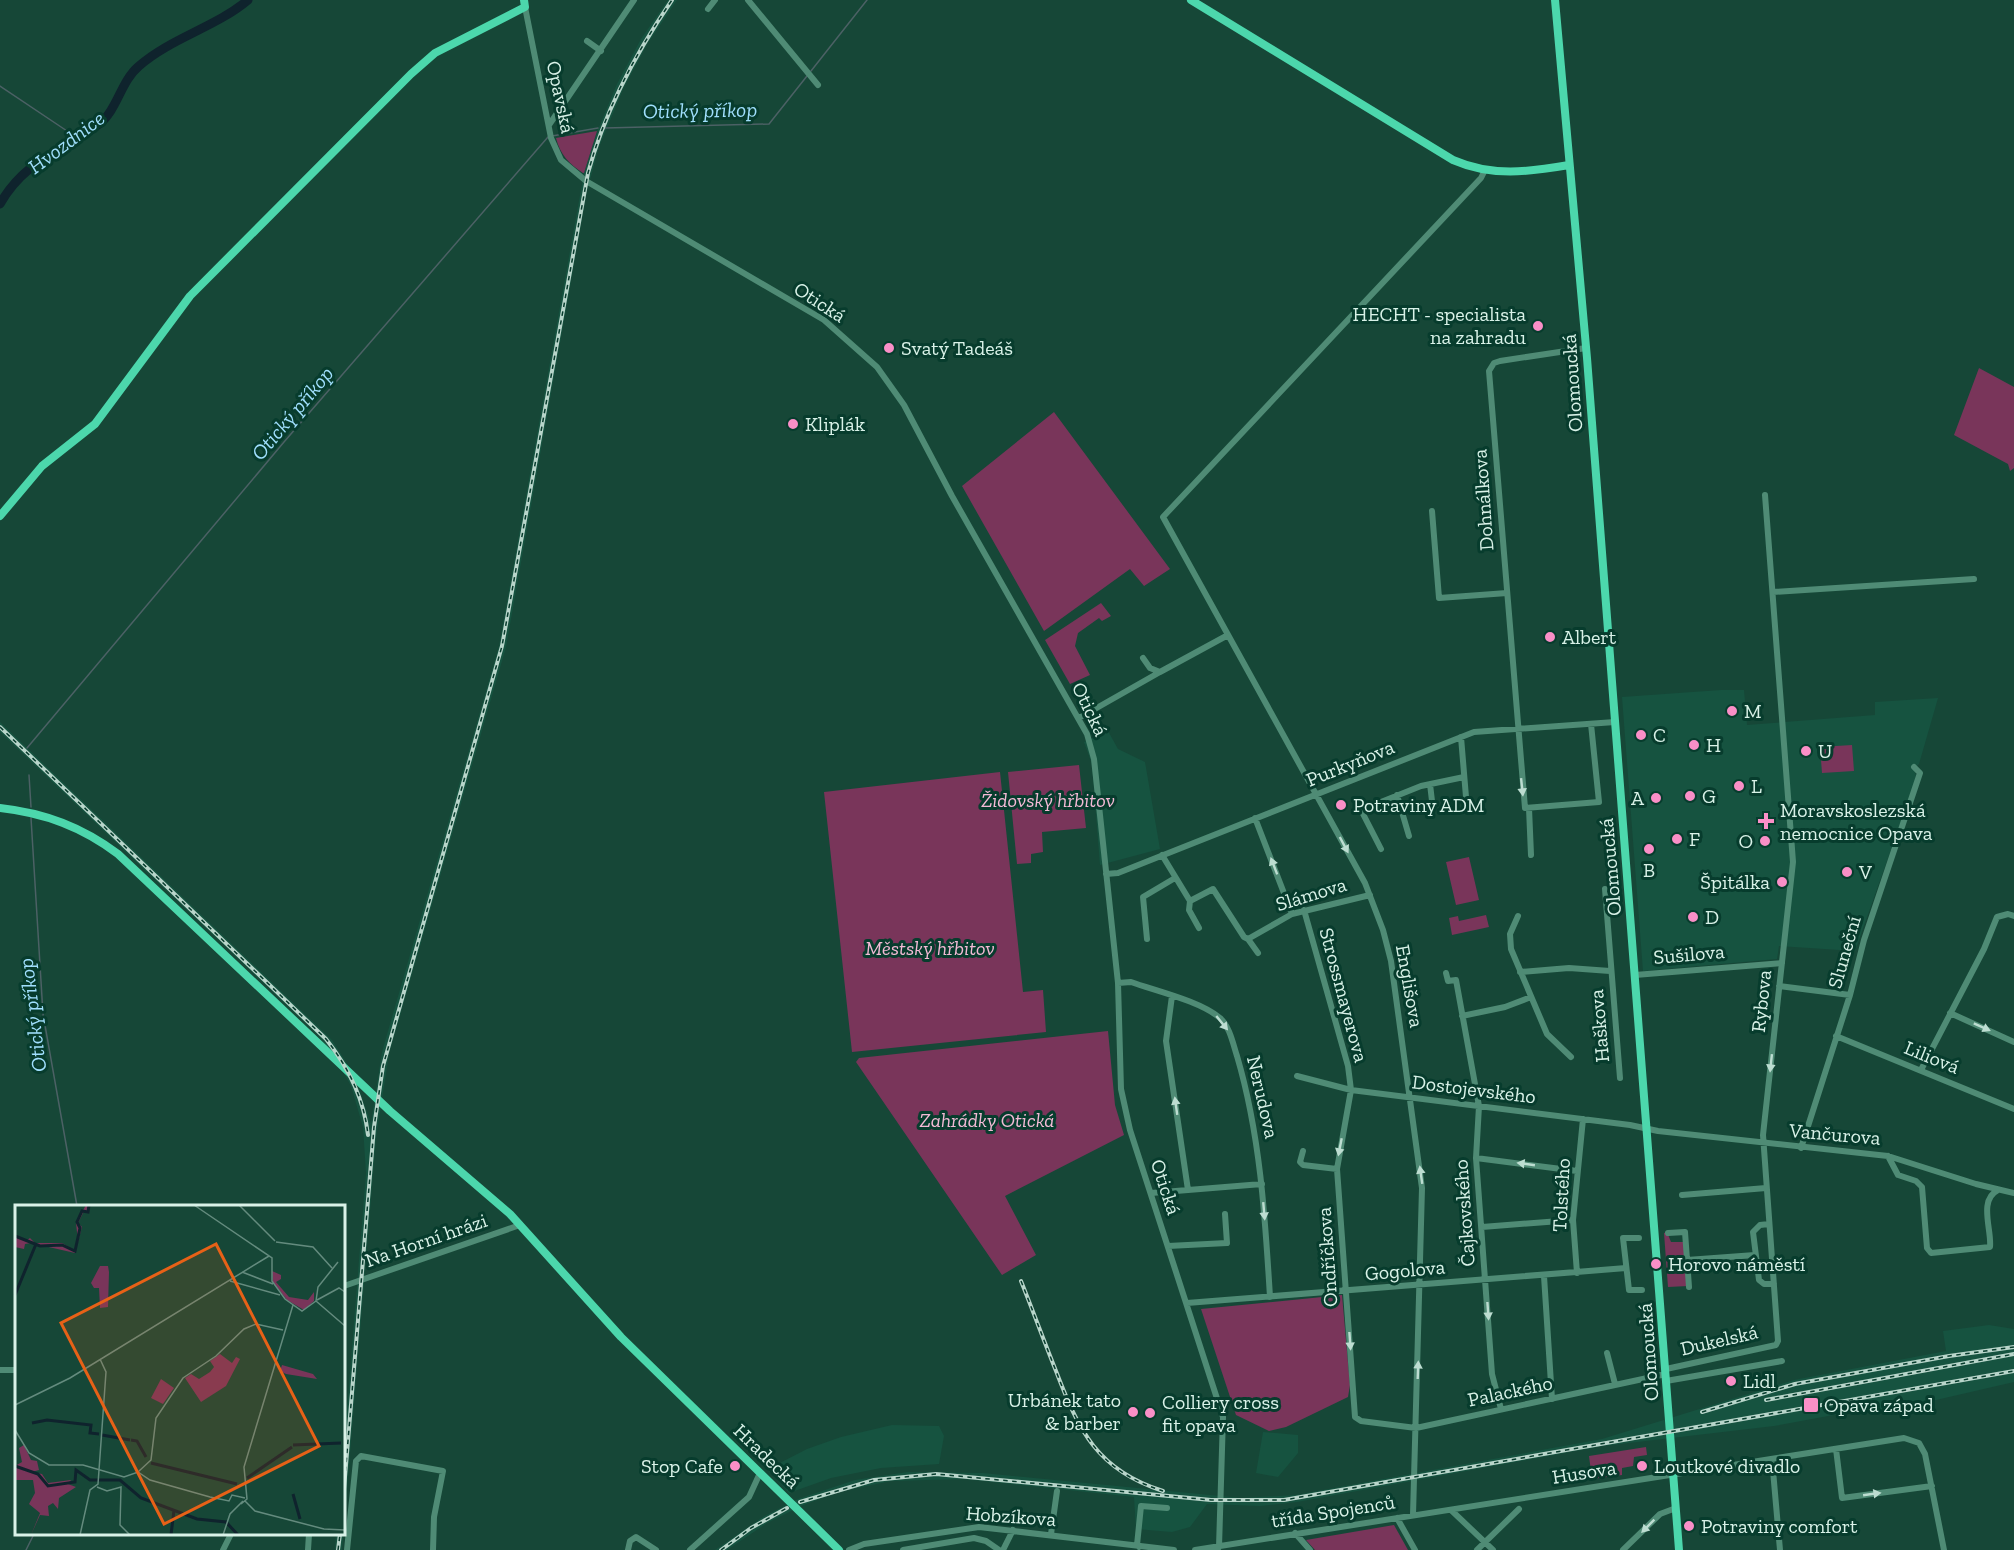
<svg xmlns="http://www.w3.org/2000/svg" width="2014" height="1550" viewBox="0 0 2014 1550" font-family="'Zilla Slab',serif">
<rect width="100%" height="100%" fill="#164737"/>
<path fill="#165340" d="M668,0H677L648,43L624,87L599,147L587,191L506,647L389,1054L376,1138L342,1550H335L336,1534H344V1447L366,1173L363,1127L351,1086L335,1057L316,1033L0,732V722L332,1040L353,1073L371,1123L382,1052L499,646L584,173L597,132L617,84L641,39Z
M1721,690H1744L1747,725L1875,715V702L1938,698L1919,764L1914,769L1916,775L1913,788L1855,951L1779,946L1777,959L1643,971L1622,697Z
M1108,731L1118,749L1145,762L1160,849L1100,865L1092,764L1084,742Z
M1989,1325L2014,1329V1382L1897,1409L1839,1414L1774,1426L1603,1446L1297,1502L1260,1506L1207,1504L1190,1527L1172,1532L1136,1529L1134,1497L965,1479L891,1481L838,1492L801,1506L767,1523L727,1550H715L763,1517L798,1499L855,1480L908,1472L983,1473L1241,1498L1296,1495L1602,1439L1794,1380L1946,1351L1943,1331Z
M892,1425L939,1426L944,1436L939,1464L881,1468L831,1478L789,1493L771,1473L774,1466L807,1449L841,1437Z
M1263,1432L1298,1435V1453L1278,1477L1256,1473Z"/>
<path fill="#79355a" d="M597,131L584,173H583C569,164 560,154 556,138Z
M1979,368L2014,387V468L2010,471L2008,464L1954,435Z
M1054,412L1170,569L1144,586L1130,569L1044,631L962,486Z
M1101,603L1111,616L1102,621L1099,618L1078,633L1075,646L1090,675L1070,684L1045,640Z
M1852,745L1854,771L1822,773L1820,747Z
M1079,765L1086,828L1042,832L1043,852L1031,854V863L1017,864L1008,772Z
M1000,772L1023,992L1043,990L1046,1032L852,1052L824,792Z
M1469,857L1479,900L1456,905L1446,862Z
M1486,915L1489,927L1452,935L1449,918L1458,916L1459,921Z
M1108,1031L1115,1105L1124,1135L1005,1196L1036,1255L1002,1275L856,1062L859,1058Z
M1667,1232L1671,1242H1684L1688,1286L1668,1287L1664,1233Z
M1342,1295L1350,1385L1348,1397L1286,1427L1269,1431L1236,1415L1201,1309Z
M1646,1447L1647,1455L1634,1457L1633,1466L1622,1468V1475L1592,1479L1589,1456Z
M1394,1525L1408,1550H1315L1306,1540Z"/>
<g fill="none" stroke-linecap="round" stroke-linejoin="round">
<path stroke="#4c6165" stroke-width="1.5" d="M811,71L867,0
M0,86L76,137
M605,128L769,124L807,76
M552,136L598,128
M27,748L284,442L548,137
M29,775L31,807
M31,818L43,1014L77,1206
M26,1550L34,1534"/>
<path stroke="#0f232d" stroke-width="9" d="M0,204C25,160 60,153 98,125C118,110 120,82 139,66C171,38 216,27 248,0"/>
<path stroke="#4f8b75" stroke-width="6" d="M748,0L818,85
M525,7L551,138L561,160L586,181L824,320L877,367L904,405L952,496L1087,734L1094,759L1118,983L1121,1089L1130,1130L1223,1417L1219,1547L1217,1550
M708,9L715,0
M587,41L601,51
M549,125L634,0
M1586,348L1500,361L1494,363L1489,371L1525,808L1599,802L1591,724
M1432,511L1439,598L1507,593
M1773,592L1974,579
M1143,658L1150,668L1160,672L1228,635
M1079,718L1160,672
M1461,737L1467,809
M1430,784L1432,801
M1397,795L1409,836
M1529,808L1531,855
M1255,818L1292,914
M1381,849L1361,810L1421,786L1464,777
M1162,855L1190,901L1213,889L1244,937L1248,939
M1106,874L1118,873L1474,732L1615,722
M1605,889L1620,1078
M1190,901L1189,910L1199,928
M1304,910L1348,1066L1351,1090L1337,1169L1355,1417L1361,1421L1416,1428L1666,1374
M1518,916L1510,934L1511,949L1547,1034L1571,1057
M1147,939L1143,897L1175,878
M1258,953L1248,939L1292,914L1370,895
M1520,972L1569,968L1610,971
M1446,973L1448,981L1456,980L1479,1106L1476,1158L1492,1374L1501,1409
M1635,975L1782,963
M1118,983L1131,982C1156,991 1200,1001 1220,1018C1230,1027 1233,1044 1237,1056C1260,1134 1265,1215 1270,1297
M1779,986L1850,995
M1172,996L1166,1041L1188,1190
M1950,1013L2014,1042
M1462,1016L1505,1007L1531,997
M1836,1036L2014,1109
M1921,1070L1984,949L1997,917L2008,914L2014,916
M1297,1076L1351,1090L1630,1125L1658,1131L1888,1156L1976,1184L2014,1193
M1801,1148L1850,995L1864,940L1920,773L1914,767
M1303,1151L1300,1162L1303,1165L1337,1169
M1888,1156L1898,1175L1916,1181L1922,1187L1927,1248L1931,1253L1990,1247C1992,1230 1978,1200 1998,1190
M1476,1158L1577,1171
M1151,1193L1262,1184
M1682,1195L1766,1188
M1769,1224L1760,1225L1753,1232L1759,1280L1764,1284H1774
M1482,1227L1573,1220
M1668,1233L1685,1232L1689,1287
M1639,1238H1623L1629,1290H1642
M1168,1246L1227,1243L1225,1214
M1687,1260L1755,1255
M1577,1273L1573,1220L1583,1119
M1544,1276L1552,1399
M344,1286L520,1225
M1187,1303L1626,1268
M1607,1353L1615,1384
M1666,1369L1776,1345L1778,1341L1763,1135L1793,862L1765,495
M0,1370H16
M1666,1381L1782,1361
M1836,1449L1842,1498L1932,1486
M1772,1459L1780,1550
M1451,1510L1493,1550
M1413,1515L1422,1188L1391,961L1383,930L1365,883L1163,517L1481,178L1485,170
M1397,1518L1415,1550
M1295,1533L1310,1550
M1051,1534L1057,1491
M1139,1547L1137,1545L1141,1506L1167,1508
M223,1550L231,1534
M308,1550L309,1534
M347,1550L356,1461L361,1456L443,1471L434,1517L433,1550
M628,1550L630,1541L636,1537L656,1550
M690,1550L749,1497L760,1473
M849,1550L864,1544L979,1527L1174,1550
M903,1550L974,1538L986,1541L999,1550
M1003,1550L1013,1530
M1195,1550L1904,1438L1919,1443L1925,1454L1944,1550
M1477,1550L1519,1509
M1623,1550L1660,1514L1676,1508"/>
<path stroke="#4cd7ac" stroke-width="8" d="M1191,0L1453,160C1492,177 1528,172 1569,165
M1555,0L1587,358L1679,1550
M0,516L42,466L95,424L190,296L411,74L435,53L525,7L524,0
M0,808C45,813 82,827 118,854L390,1111L510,1214L621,1337L839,1550"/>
<defs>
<path id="rail" d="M0,727L326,1039C349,1068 364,1099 368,1135
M1021,1281C1033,1311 1044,1341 1056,1371C1079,1431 1097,1470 1163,1491
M1766,1400L2014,1354
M1702,1412L1795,1384L1949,1356L2014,1347
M344,1489L374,1127L383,1066L502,646L588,173C605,110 635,54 672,0
M800,1502L874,1480L936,1474L1211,1500H1284L2014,1371
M338,1550L340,1534
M721,1550L751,1528L787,1508"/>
</defs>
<use href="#rail" stroke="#b8d5ca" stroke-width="4"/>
<use href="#rail" stroke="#073c2d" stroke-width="1.5" stroke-dasharray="4.5" stroke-linecap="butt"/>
</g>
<defs><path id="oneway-solid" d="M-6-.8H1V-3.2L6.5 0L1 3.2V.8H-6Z" transform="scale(1.5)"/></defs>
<g fill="#bdddd1">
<use href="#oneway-solid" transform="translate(1522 787) rotate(84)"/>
<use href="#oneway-solid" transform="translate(1344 845) rotate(62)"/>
<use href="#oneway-solid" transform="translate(1274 866) rotate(-111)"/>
<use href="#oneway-solid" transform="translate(1222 1023) rotate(51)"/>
<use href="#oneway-solid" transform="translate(1982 1027) rotate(24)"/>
<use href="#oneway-solid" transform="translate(1771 1063) rotate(96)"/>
<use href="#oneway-solid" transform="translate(1176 1106) rotate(-98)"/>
<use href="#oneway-solid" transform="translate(1340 1147) rotate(101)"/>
<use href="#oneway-solid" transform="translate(1526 1164) rotate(-172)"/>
<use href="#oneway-solid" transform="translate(1421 1175) rotate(-98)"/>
<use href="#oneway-solid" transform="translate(1264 1211) rotate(85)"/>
<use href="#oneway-solid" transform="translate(1488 1311) rotate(86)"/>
<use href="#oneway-solid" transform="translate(1350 1341) rotate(86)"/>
<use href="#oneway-solid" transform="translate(1418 1370) rotate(-88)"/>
<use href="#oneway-solid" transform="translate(1872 1494) rotate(-8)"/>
<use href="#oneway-solid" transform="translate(1648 1526) rotate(135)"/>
</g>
<g fill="#fa8fc7" stroke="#073c2d" stroke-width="2">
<circle cx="1538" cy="326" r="6"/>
<circle cx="889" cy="348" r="6"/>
<circle cx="793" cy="424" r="6"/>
<circle cx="1550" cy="637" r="6"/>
<circle cx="1732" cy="711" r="6"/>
<circle cx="1641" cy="735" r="6"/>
<circle cx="1694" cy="745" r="6"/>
<circle cx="1806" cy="751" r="6"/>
<circle cx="1739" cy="786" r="6"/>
<circle cx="1690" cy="796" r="6"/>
<circle cx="1656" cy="798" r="6"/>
<circle cx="1341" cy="805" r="6"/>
<path d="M1763 812h6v6h6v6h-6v6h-6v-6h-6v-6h6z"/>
<circle cx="1677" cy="839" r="6"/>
<circle cx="1765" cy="841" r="6"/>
<circle cx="1649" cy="849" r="6"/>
<circle cx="1847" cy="872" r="6"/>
<circle cx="1782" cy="882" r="6"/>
<circle cx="1693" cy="917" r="6"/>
<circle cx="1656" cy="1264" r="6"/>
<circle cx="1731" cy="1381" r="6"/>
<rect x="1803" y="1397" width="16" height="16" rx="3"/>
<circle cx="1133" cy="1412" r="6"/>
<circle cx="1150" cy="1413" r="6"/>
<circle cx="735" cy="1466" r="6"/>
<circle cx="1642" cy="1466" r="6"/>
<circle cx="1689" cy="1526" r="6"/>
</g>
<g text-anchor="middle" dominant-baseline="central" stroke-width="6" stroke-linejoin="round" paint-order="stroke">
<g font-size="20" fill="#d9f2e8" stroke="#073c2d">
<text transform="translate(561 97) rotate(78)">Opavská</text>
<text transform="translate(820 302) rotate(33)">Otická</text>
<text transform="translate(1572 383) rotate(-94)">Olomoucká</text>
<text transform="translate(1483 500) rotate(-94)">Dohnálkova</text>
<text transform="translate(1090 709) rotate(64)">Otická</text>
<text transform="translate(1350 763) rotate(-22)">Purkyňova</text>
<text transform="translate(1610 867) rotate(-95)">Olomoucká</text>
<text transform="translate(1311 894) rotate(-17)">Slámova</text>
<text transform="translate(1844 952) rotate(-74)">Sluneční</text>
<text transform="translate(1689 954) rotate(-5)">Sušilova</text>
<text transform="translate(1410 986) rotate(80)">Englišova</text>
<text transform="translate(1344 995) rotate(75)">Strossmayerova</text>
<text transform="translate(1761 1001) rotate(-84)">Rybova</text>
<text transform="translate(1599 1026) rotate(-95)">Haškova</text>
<text transform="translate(1932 1057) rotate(22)">Liliová</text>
<text transform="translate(1474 1089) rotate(7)">Dostojevského</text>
<text transform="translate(1263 1097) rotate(77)">Nerudova</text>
<text transform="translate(1835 1134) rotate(5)">Vančurova</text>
<text transform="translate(1166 1187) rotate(72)">Otická</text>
<text transform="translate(1561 1195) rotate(-87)">Tolstého</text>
<text transform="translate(1464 1213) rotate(-94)">Čajkovského</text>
<text transform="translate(426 1240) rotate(-19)">Na Horní hrázi</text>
<text transform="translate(1327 1257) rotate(-94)">Ondříčkova</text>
<text transform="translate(1405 1270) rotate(-5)">Gogolova</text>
<text transform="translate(1719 1340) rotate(-13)">Dukelská</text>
<text transform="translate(1648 1352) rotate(-94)">Olomoucká</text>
<text transform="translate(1510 1391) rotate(-12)">Palackého</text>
<text transform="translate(767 1456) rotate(44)">Hradecká</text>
<text transform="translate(1584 1472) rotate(-9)">Husova</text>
<text transform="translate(1333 1511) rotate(-9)">třída Spojenců</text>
<text transform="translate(1011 1516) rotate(4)">Hobzíkova</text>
</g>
<g font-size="20" fill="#d9f2e8" stroke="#073c2d" text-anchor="start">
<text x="1526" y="314" text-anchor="end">HECHT - specialista<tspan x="1526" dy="23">na zahradu</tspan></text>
<text x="901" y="348">Svatý Tadeáš</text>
<text x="805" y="424">Kliplák</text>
<text x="1562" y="637">Albert</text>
<text x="1744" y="711">M</text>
<text x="1653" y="735">C</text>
<text x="1706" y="745">H</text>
<text x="1818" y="751">U</text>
<text x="1751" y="786">L</text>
<text x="1702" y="796">G</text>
<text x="1644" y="798" text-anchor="end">A</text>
<text x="1353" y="805">Potraviny ADM</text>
<text x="1780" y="810">Moravskoslezská<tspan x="1780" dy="23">nemocnice Opava</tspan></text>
<text x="1689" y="839">F</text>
<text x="1753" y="841" text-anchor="end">O</text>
<text x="1649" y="870" text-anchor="middle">B</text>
<text x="1859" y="872">V</text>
<text x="1770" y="882" text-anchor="end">Špitálka</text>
<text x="1705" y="917">D</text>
<text x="1668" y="1264">Horovo náměstí</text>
<text x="1743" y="1381">Lidl</text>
<text x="1121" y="1400" text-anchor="end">Urbánek tato<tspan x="1121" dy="23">&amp; barber</tspan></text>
<text x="1162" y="1402">Colliery cross<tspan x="1162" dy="23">fit opava</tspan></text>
<text x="1824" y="1405">Opava západ</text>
<text x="723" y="1466" text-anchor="end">Stop Cafe</text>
<text x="1654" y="1466">Loutkové divadlo</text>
<text x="1701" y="1526">Potraviny comfort</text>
</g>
<g font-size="20" font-style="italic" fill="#f4bad6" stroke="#073c2d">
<text x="1048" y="800">Židovský hřbitov</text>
<text x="930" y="948">Městský hřbitov</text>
<text x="987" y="1120">Zahrádky Otická</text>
</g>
<g font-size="21" font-style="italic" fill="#a0dffd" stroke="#073c2d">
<text transform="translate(700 110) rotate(-1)">Otický příkop</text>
<text transform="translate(66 142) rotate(-37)">Hvozdnice</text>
<text transform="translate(292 413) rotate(-50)">Otický příkop</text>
<text transform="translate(32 1015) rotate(-97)">Otický příkop</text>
</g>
</g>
<g transform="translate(15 1205)">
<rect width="330" height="330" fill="#164737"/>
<path d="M71,0H75L73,8L69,6L63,18L67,22L60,48L16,38L10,39L9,44L0,42L1,30L11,36L15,33L20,38H47L60,46L63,36L61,18ZM85,61H93L94,67L93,102L85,103L84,83H79L76,78ZM257,66L266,70V74L261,77L274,92L293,95L299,87V96L289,105L272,95L258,77ZM205,149L217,158L221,152L225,154L211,181L186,197L170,173L176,169L184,174L195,167L199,162L195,156ZM267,160L298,169L302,174L271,169L265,166ZM146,174L159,183L148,199L136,193ZM9,240L16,255L22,256L24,265L17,267L27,269L33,278L56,275L53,279L61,282L44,293L43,304L38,298L33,301L34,311L25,310L16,330L25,308L14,299L20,288L18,275H0V261L7,257L4,243Z" fill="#79355a"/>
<path fill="none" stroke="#0f232d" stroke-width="3" d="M0,31L25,41L47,40L60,46L65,23L62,17L67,6L73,7L74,0M0,90L21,39M17,218L32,215L76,220L75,228L84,229M87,230L115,235M116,235L122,236L131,252M278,240L326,238M136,258L222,279M0,261L23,269L33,281L60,277L61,265L75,275H105L126,293L182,314L211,317L223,330M232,273L277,242M278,289L285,314M156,330L159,305"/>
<path fill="none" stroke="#648b7e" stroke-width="1.5" d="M179,0L257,53V76L270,94L287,106L301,96M224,0L260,36M261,37L298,42L317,63M227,67L258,79M215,76L265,90M302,95L324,83L330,87M301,96L303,82L323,57M301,96L330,121M0,200L55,173L254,51M0,225L14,248L34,260H68L109,272L123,267L135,275L195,292L214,296L217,290L230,293M123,267L136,255L141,213L168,173L201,151L229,124L241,119L268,125M82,282L92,286L106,282L105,320L115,330M230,296L240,306L309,324L330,325M226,299L232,294L229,262L278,100M65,330L75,285L83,279L91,167L85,154M208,330L215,309L228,296"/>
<path fill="#e76117" fill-opacity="0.15" stroke="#e76117" stroke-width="3" d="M201,39L304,241L149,319L46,118Z"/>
<rect width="330" height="330" fill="none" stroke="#d9f2e8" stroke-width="3"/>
</g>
</svg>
